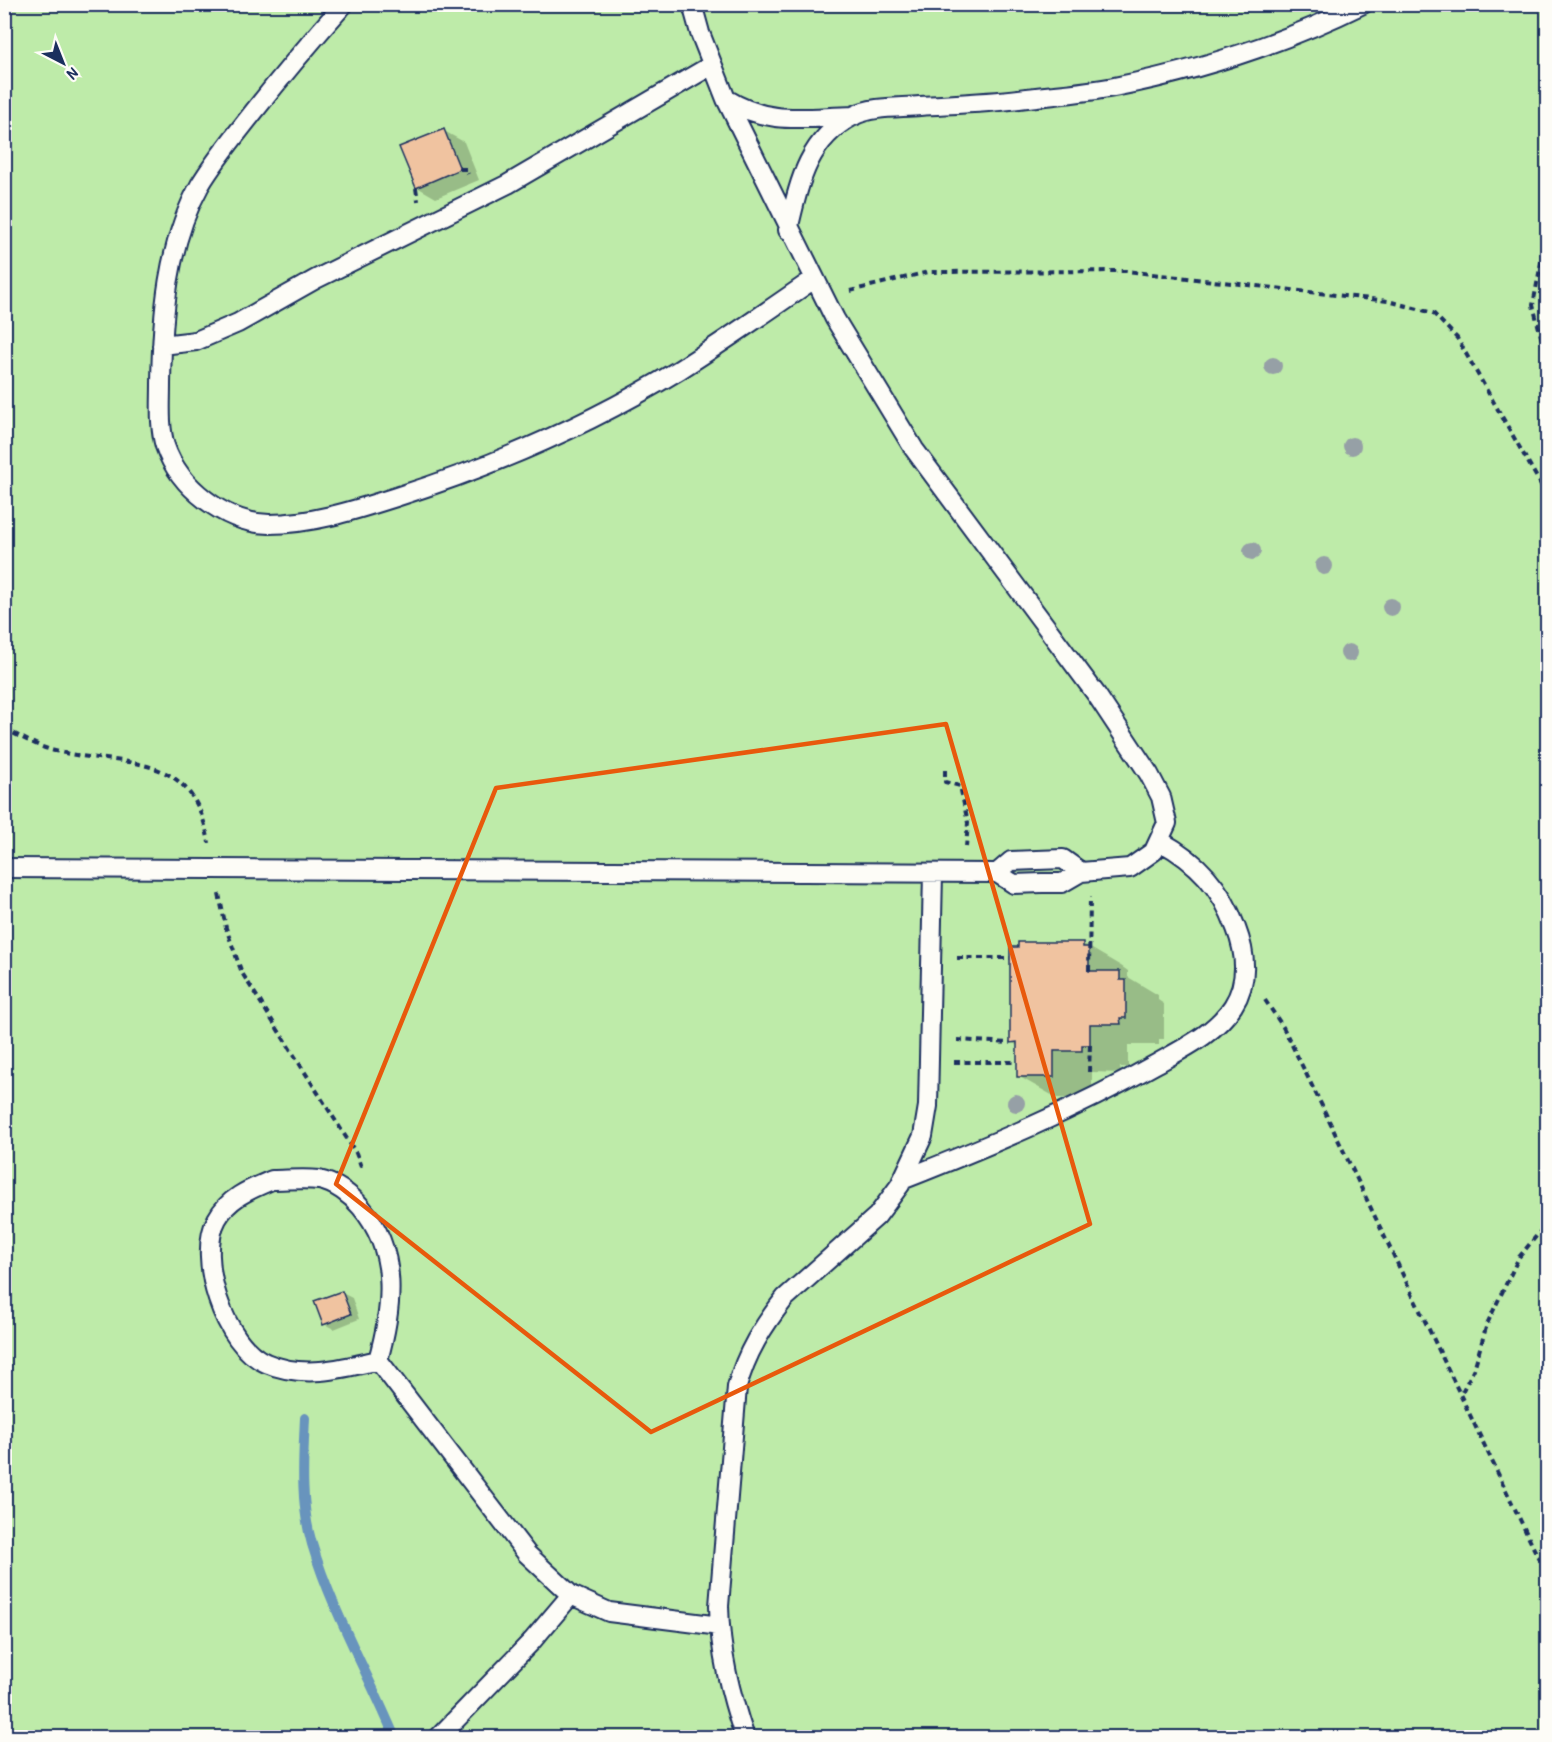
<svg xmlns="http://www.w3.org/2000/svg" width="1552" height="1742" viewBox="0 0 1552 1742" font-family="'Patrick Hand',sans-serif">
<rect width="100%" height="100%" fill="#faf1e6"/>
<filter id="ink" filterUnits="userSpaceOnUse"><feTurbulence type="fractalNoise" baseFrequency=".0167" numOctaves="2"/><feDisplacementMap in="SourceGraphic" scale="12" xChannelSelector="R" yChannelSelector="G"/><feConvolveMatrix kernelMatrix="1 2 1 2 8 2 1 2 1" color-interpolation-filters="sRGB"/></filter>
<g filter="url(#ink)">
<path fill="#beeba9" stroke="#6c8d84" stroke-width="1.5" d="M4,5H1547V1737H5Z"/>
<path fill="#0003" d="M444,131L464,142L479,180L436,198L417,187Z
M1082,943L1121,966L1128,971V977L1158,995V1000L1164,1004V1039H1159V1045H1128V1067H1120L1121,1073L1092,1072V1098H1057L1018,1076V1046L1011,1042Z
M342,1293L352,1298L359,1319L334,1329L324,1324Z"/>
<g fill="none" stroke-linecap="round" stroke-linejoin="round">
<path stroke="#6894bd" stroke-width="10" d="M305,1418C303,1460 300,1503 312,1544C332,1611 368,1673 395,1738"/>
</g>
<path fill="#f0c3a0" stroke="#1b2f5e" stroke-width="1.5" d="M444,129L460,169L416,188L399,147Z
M1018,942H1083V947H1089V971H1120V980H1126V1018H1120L1121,1024H1090V1045H1082V1051H1054V1077H1017V1042L1010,1043V947H1018Z
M342,1291L351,1314L323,1325L314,1301Z"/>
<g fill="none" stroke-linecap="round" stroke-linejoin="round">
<defs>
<path id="lane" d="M344,4C312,40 281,77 252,114C234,137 215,160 200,185C167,244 162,317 161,384C161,404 159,426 165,446C179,487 225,523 269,524C313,524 355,510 396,497C494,466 592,423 679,370C725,341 769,310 814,279
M692,4L700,33L726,99L835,319L914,449L1096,694L1149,774L1161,797L1167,823L1154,851L1130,868L1081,872
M726,99C770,126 804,117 854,116
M788,230C799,184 807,140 853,116C873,106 898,108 920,106C953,104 986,103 1019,99C1051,95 1083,93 1114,87C1200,70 1284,43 1363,4
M162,345L196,341L238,323L316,279L508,184L712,65
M4,868L997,873L1014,884L1042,883H1062L1081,872L1063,859L1011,861L997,873
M272,1180C287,1180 304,1178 319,1180C335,1183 351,1195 361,1207C399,1252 393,1307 378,1360C341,1369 303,1379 266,1363C224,1346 196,1257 217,1219C229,1197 251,1189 272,1180Z
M902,1180C988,1146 1073,1111 1154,1065C1182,1049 1215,1034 1233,1006C1249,981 1246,954 1236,928C1221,887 1198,862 1160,841
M378,1360L527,1554L571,1595L609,1612L720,1626
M438,1738L532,1641L571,1595
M745,1738C730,1693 720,1653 719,1606L737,1387C746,1353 763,1326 785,1298L877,1216L900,1185L923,1136L928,1106L933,873"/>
</defs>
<use href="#lane" stroke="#1b2f5e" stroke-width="22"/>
<path stroke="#1b2f5e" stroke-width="4" stroke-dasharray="6 4.5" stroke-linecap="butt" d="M460,169H466L468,174
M416,188L418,201
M1548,242L1544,247L1533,305L1548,364
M850,291L928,272L1126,271L1388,301L1433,313L1457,338L1548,497
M4,729C20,736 38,747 55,751C125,768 192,747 209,843
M945,770V782L960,786L968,823L966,847
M219,894L226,928L242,973L356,1153L362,1170
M957,958H1010
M1089,971L1090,897
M1265,1000L1283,1027L1322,1106L1548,1578
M957,1040L1010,1043
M954,1062H1016
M1089,1072L1090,1045
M1462,1392L1474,1369L1487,1324L1519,1257L1548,1222"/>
<use href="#lane" stroke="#fdfcf7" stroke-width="18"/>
</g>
<g fill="#96a0a6">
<circle cx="1273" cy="366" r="9"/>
<circle cx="1352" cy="446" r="9"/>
<circle cx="1252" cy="551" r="9"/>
<circle cx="1324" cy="566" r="9"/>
<circle cx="1391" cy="607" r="9"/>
<circle cx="1349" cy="653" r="9"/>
<circle cx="1016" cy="1103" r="9"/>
</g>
</g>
<path fill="none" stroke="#e8590c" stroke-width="4.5" stroke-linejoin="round" d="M946,724L1090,1224L651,1432L336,1184L496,788Z"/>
<rect width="1552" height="1742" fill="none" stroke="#fdfcf7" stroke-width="24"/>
<rect x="12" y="12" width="1528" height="1718" fill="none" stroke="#1b2f5e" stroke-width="2" filter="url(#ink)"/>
<g transform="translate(63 63) rotate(138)" stroke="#fdfcf7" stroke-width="4.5" paint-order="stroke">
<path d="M0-4.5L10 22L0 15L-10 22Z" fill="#1b2f5e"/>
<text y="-9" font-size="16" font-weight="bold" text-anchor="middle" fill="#1b2f5e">N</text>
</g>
</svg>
